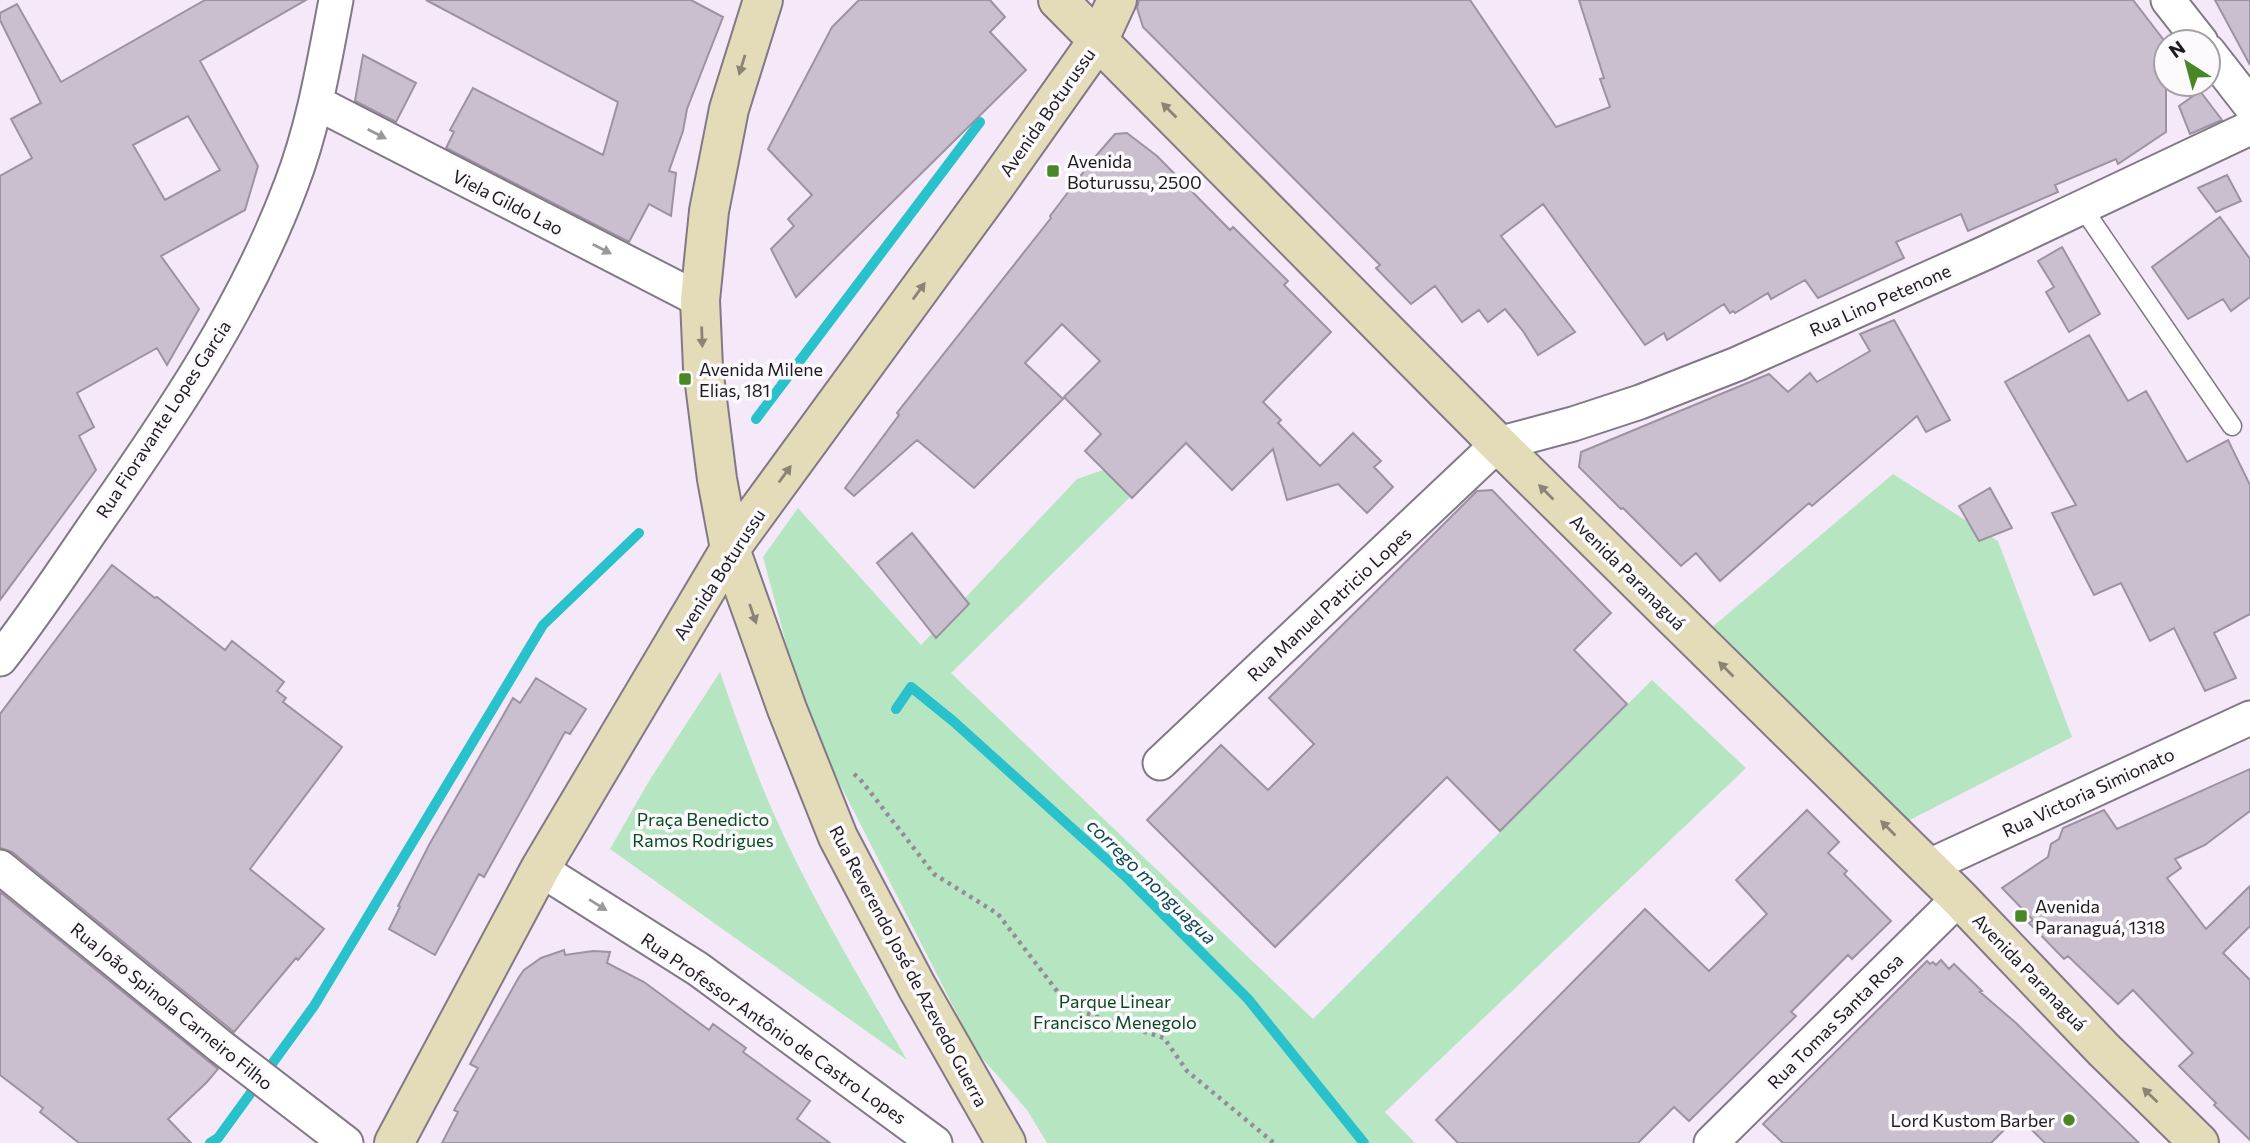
<svg xmlns="http://www.w3.org/2000/svg" width="2250" height="1143" viewBox="0 0 2250 1143" font-family="Commissioner,sans-serif">
<rect width="100%" height="100%" fill="#f5e9f9"/>
<path fill="#b6e6c1" d="M1173,455L951,673L1313,1019L1652,680L1746,768L1385,1112L1415,1143H1047L1027,1110L976,1051L820,745L786,643L763,557L798,508L921,645L1077,479L1106,469Z
M1893,474L1998,541L2072,737L1902,824L1704,634Z
M720,672C736,719 753,766 773,812C811,898 860,979 907,1060L610,849L649,781Z"/>
<g fill="none" stroke-linecap="round" stroke-linejoin="round">
<path stroke="#28c1cc" stroke-width="10" d="M756,419L980,122
M896,709L911,687L953,721L1125,876L1248,999L1364,1143
M210,1143L218,1138L314,1006L543,625L639,533"/>
</g>
<path fill="#cabfce" stroke="#9d92a1" stroke-width="2" fill-rule="evenodd" d="M205,0H306L200,61L258,166L245,210L161,256L199,309L167,365L157,348L77,393L94,427L79,436L96,470L0,600V176L32,158L11,119L41,103L0,20V13L17,4L61,82ZM188,116L220,170L165,200L133,145Z
M426,0H691L723,17L687,109L683,131L669,171L676,173L671,216L649,204L629,242L446,148L454,132L450,130L473,88L603,155L618,102Z
M859,0H990L1005,17L990,32L1026,70L796,297L771,249L794,226L788,219L812,195L768,149L832,27Z
M1139,0H1470L1556,127L1610,107L1600,79L1604,78L1579,0H2133L2166,43V132L2118,164L2116,159L2055,185L2058,192L1968,231L1961,214L1896,242L1904,258L1818,298L1805,280L1771,299L1768,293L1735,313L1733,311L1730,313L1724,304L1667,340L1664,333L1645,345L1543,204L1501,236L1575,332L1538,355L1523,331L1505,309L1488,322L1479,310L1462,322L1435,286L1411,304L1376,268L1380,265L1143,27L1137,8Z
M2215,0H2250V65Z
M363,55L416,83L396,122L355,101Z
M2200,91L2222,120L2190,134L2179,106Z
M1127,133L1157,156L1230,230L1233,227L1288,281L1284,285L1331,332L1263,402L1281,420L1278,423L1320,466L1353,433L1381,461L1374,467L1393,487L1367,513L1338,484L1287,500L1273,449L1232,490L1186,443L1132,498L1085,451L1101,434L1064,397L1100,361L1062,324L1025,363L1063,399L974,488L917,440L854,496L845,488L899,415L897,413L1051,218L1050,216L1095,157L1115,134Z
M2227,175L2241,201L2216,212L2198,188Z
M2220,217L2250,259V297L2231,311L2223,299L2188,319L2152,267Z
M2062,247L2100,314L2069,332L2046,292L2054,287L2038,261Z
M1894,320L1950,420L1926,432L1917,416L1812,506L1809,503L1720,581L1696,553L1681,566L1623,508L1621,509L1579,467L1581,452L1769,374L1788,392L1810,373L1817,382L1870,351L1860,334Z
M2089,335L2128,401L2146,391L2187,462L2228,440L2250,485V614L2214,633L2236,678L2205,691L2174,628L2150,641L2121,583L2094,595L2052,513L2076,505L2005,382Z
M1990,488L2012,528L1979,541L1959,506Z
M1492,490L1611,613L1574,650L1627,704L1500,831L1447,777L1275,947L1147,820L1221,745L1268,790L1314,744L1269,698L1477,491Z
M912,533L969,604L936,638L877,563Z
M112,565L155,598L157,597L225,650L232,641L284,682L277,691L286,698L283,702L342,747L250,869L324,929L298,960L296,958L234,1032L12,852L0,848V714Z
M536,678L586,709L570,734L565,732L484,877L479,874L435,955L389,929L400,907L398,906L429,845L504,714L513,698L520,703Z
M2250,769V811L2205,845L2175,859L2181,868L2167,878L2206,929L2250,886V926L2223,953L2250,980V1140L2214,1105L2216,1103L2179,1066L2193,1053L2133,990L2118,1004L2068,956L2064,959L2029,923L2033,920L2002,888L2048,857L2051,844L2059,839L2063,828L2104,810L2117,829Z
M1807,810L1839,842L1828,853L1847,871L1844,874L1891,921L1852,959L1848,955L1791,1012L1796,1016L1689,1121L1674,1107L1638,1143H1458L1436,1120L1645,909L1709,971L1767,914L1736,880Z
M0,892L218,1069L207,1082L168,1119L191,1143H79L40,1112L43,1108L0,1075Z
M564,950L565,955L593,951L610,952L607,963L644,982L709,1030L713,1024L746,1048L743,1052L810,1101L797,1119L830,1143H442L458,1112L454,1110L478,1068L470,1064L519,977L524,970L541,958Z
M1941,960L1949,969L1954,964L1982,991L1980,992L2016,1023L2139,1143H2045L2018,1116L1991,1143H1783L1763,1124L1927,961L1930,964L1933,962L1936,965Z"/>
<g fill="none" stroke-linecap="round" stroke-linejoin="round">
<defs>
<path id="service" d="M2082,207L2232,426"/>
<path id="minor" d="M2168,0L2201,42
M2208,51L2250,105
M317,103L700,300
M0,659C34,616 64,570 95,525C170,418 245,308 291,185C314,125 324,63 336,0
M1160,763L1498,444L1573,424L1640,402L1737,364L1985,253L2250,128
M0,867L220,1046L346,1143
M1927,867L2250,718
M540,869L698,969L935,1143
M1711,1143L1959,898"/>
<path id="secondary" d="M763,0L729,109L709,211L700,300L703,368L717,479L730,549L787,709L838,837L917,987L1006,1143
M1058,0L1498,444L1959,898L2104,1050L2199,1143
M394,1143L540,869L730,549L995,186L1099,39L1117,0"/>
</defs>
<use href="#service" stroke="#827886" stroke-width="21"/>
<use href="#minor" stroke="#827886" stroke-width="37"/>
<use href="#secondary" stroke="#827886" stroke-width="42"/>
<path stroke="#948c97" stroke-width="4.5" stroke-dasharray="3.5 5" stroke-linecap="butt" d="M854,774L860,779L934,874L998,914L1070,1008L1164,1038L1187,1071L1274,1143"/>
<use href="#service" stroke="#fff" stroke-width="18"/>
<use href="#minor" stroke="#fff" stroke-width="33"/>
<use href="#secondary" stroke="#e4dbb9" stroke-width="38"/>
</g>
<defs><path id="oneway-solid" d="M-6-.8H1V-3.2L6.5 0L1 3.2V.8H-6Z" transform="scale(1.75)"/></defs>
<g fill="#8b8474">
<use href="#oneway-solid" transform="translate(742 65) rotate(107)"/>
<use href="#oneway-solid" transform="translate(1169 110) rotate(-135)"/>
<use href="#oneway-solid" transform="translate(919 291) rotate(-54)"/>
<use href="#oneway-solid" transform="translate(702 337) rotate(88)"/>
<use href="#oneway-solid" transform="translate(785 474) rotate(-54)"/>
<use href="#oneway-solid" transform="translate(1546 492) rotate(-135)"/>
<use href="#oneway-solid" transform="translate(753 614) rotate(71)"/>
<use href="#oneway-solid" transform="translate(1726 669) rotate(-135)"/>
<use href="#oneway-solid" transform="translate(1888 828) rotate(-135)"/>
<use href="#oneway-solid" transform="translate(2150 1095) rotate(-136)"/>
</g>
<g fill="#9a989b">
<use href="#oneway-solid" transform="translate(377 134) rotate(27)"/>
<use href="#oneway-solid" transform="translate(602 249) rotate(27)"/>
<use href="#oneway-solid" transform="translate(598 905) rotate(32)"/>
</g>
<g fill="#488626" stroke="#fdfafe" stroke-width="2.5">
<rect x="1046" y="164" width="14" height="14" rx="3.5"/>
<rect x="678" y="372" width="14" height="14" rx="3.5"/>
<rect x="2014" y="909" width="14" height="14" rx="3.5"/>
<circle cx="2069" cy="1120" r="7"/>
</g>
<g text-anchor="middle" dominant-baseline="central" stroke-width="7" stroke-linejoin="round" paint-order="stroke">
<g font-size="18" fill="#1e1a20" stroke="#fdfafe">
<text transform="translate(1047 112) rotate(-55)">Avenida Boturussu</text>
<text transform="translate(508 202) rotate(27)">Viela Gildo Lao</text>
<text transform="translate(1880 300) rotate(-24)">Rua Lino Petenone</text>
<text transform="translate(163 419) rotate(-57)">Rua Fioravante Lopes Garcia</text>
<text transform="translate(1628 572) rotate(45)">Avenida Paranaguá</text>
<text transform="translate(719 574) rotate(-57)">Avenida Boturussu</text>
<text transform="translate(1329 604) rotate(-43)">Rua Manuel Patricio Lopes</text>
<text transform="translate(2088 792) rotate(-25)">Rua Victoria Simionato</text>
<text transform="translate(909 966) rotate(62)">Rua Reverendo José de Azevedo Guerra</text>
<text transform="translate(2030 972) rotate(46)">Avenida Paranaguá</text>
<text transform="translate(172 1006) rotate(39)">Rua João Spinola Carneiro Filho</text>
<text transform="translate(1835 1021) rotate(-45)">Rua Tomas Santa Rosa</text>
<text transform="translate(774 1028) rotate(35)">Rua Professor Antônio de Castro Lopes</text>
</g>
<g font-size="18" fill="#1e1a20" stroke="#fdfafe" text-anchor="start">
<text x="1067" y="161">Avenida<tspan x="1067" dy="21">Boturussu, 2500</tspan></text>
<text x="699" y="369">Avenida Milene<tspan x="699" dy="21">Elias, 181</tspan></text>
<text x="2035" y="906">Avenida<tspan x="2035" dy="21">Paranaguá, 1318</tspan></text>
<text x="2055" y="1120" text-anchor="end">Lord Kustom Barber</text>
</g>
<g font-size="18" fill="#0a4a23" stroke="#fdfafe">
<text x="703" y="819">Praça Benedicto<tspan x="703" dy="21">Ramos Rodrigues</tspan></text>
<text x="1115" y="1001">Parque Linear<tspan x="1115" dy="21">Francisco Menegolo</tspan></text>
</g>
<g font-size="19" font-style="italic" fill="#0b4a4f" stroke="#fdfafe">
<text transform="translate(1152 881) rotate(44)">corrego monguagua</text>
</g>
</g>
<g transform="translate(2187 63) rotate(324)"><circle r="33" fill="#fdfafe" stroke="#a4a0a5" stroke-width="2"/>
<path d="M0-5L12 26L0 18L-12 26Z" fill="#488626"/>
<text y="-10" font-size="19" font-weight="bold" text-anchor="middle" fill="#1e1a20">N</text>
</g>
</svg>
